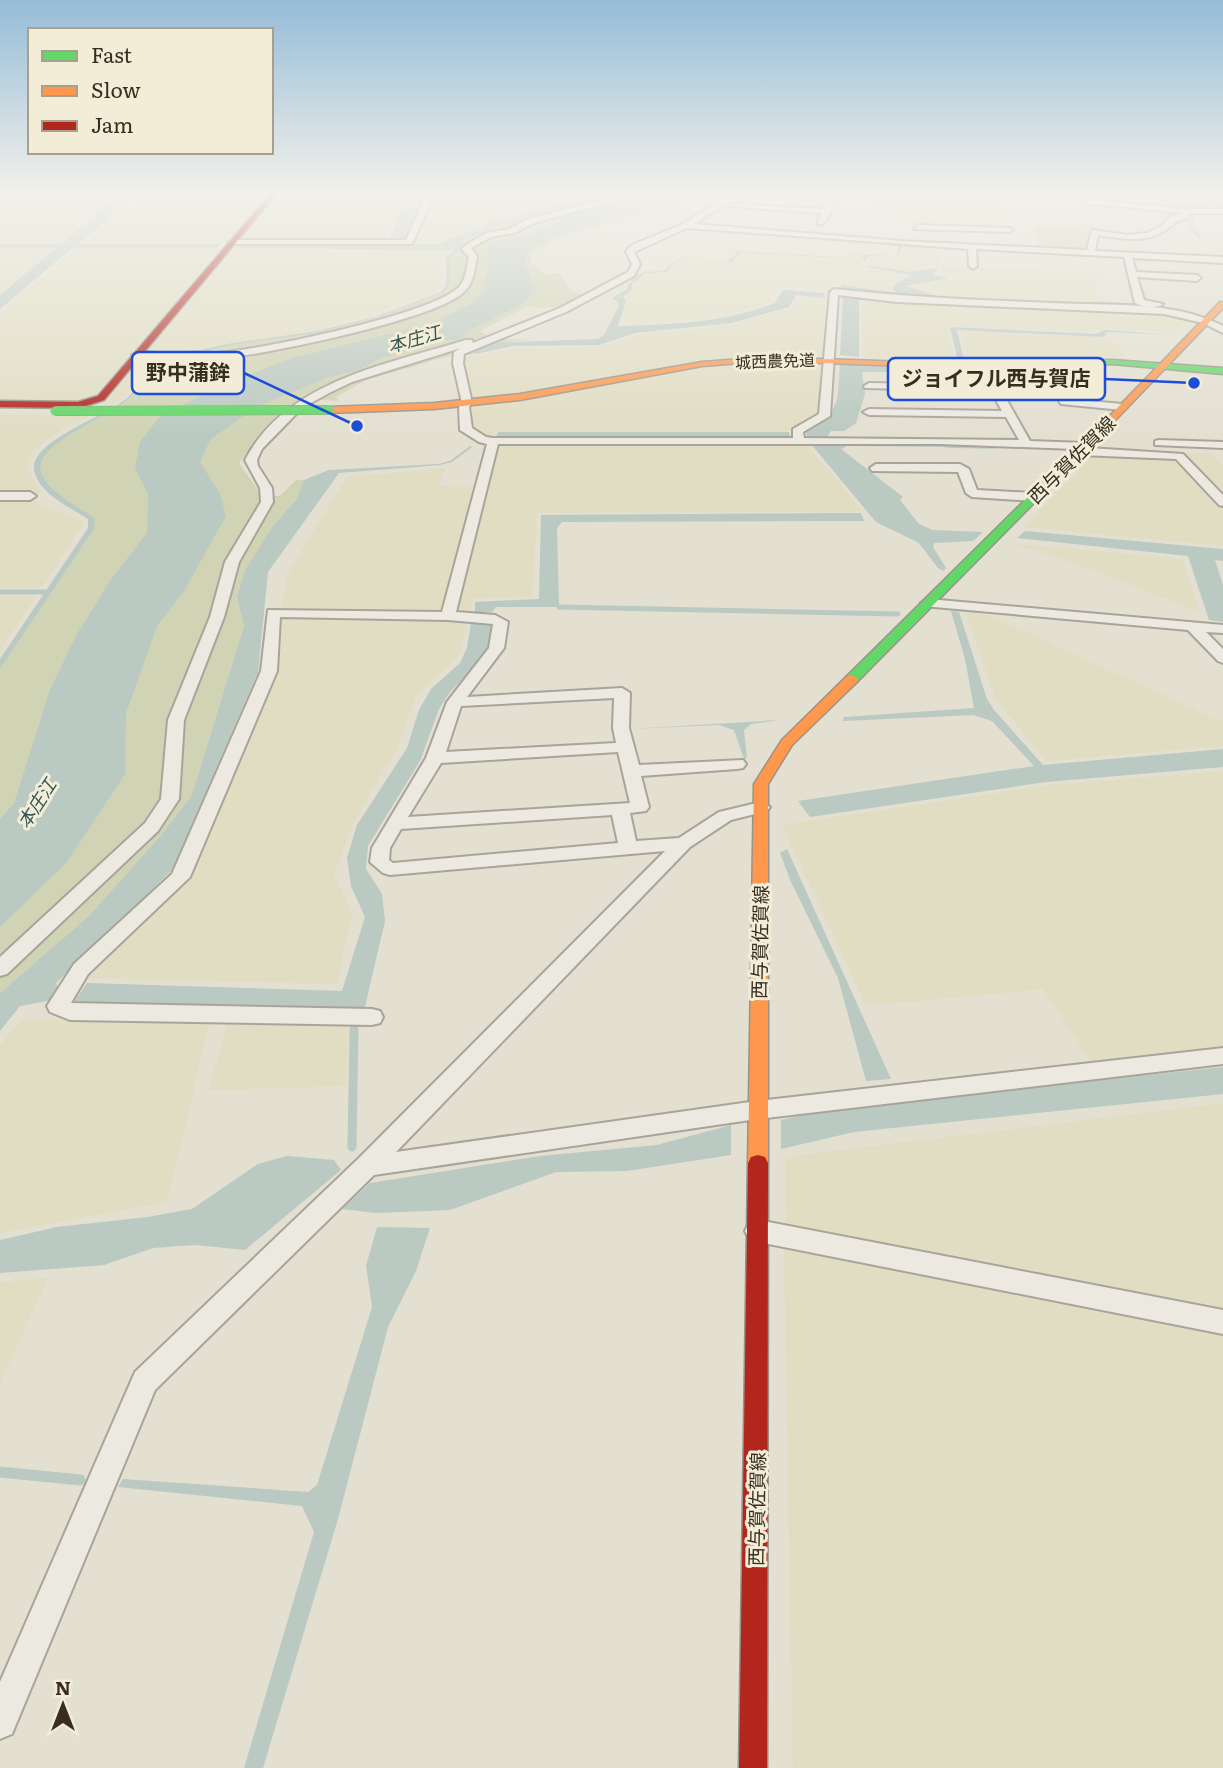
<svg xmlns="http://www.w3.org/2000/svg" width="1223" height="1768" viewBox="0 0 1223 1768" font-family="Literata,'Noto Sans JP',serif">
<rect width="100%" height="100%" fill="#e3dfd1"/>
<path fill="#e1ddc3" d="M0,191H122L59,243H0Z
M145,191H270L226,243H85Z
M281,191H409L384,241H238Z
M435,191H605L565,200L432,199Z
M873,195H977L981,199L1023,202L1025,205L1012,214L1015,223L904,222L896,215L867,212Z
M431,202L556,203L485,222L437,243H413Z
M905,244L933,246L944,266L1098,273L1095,295L1100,303L948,297L913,289V285L931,281L959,280L940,273L944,266L928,264L909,272H901L868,265V259L873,256H902Z
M0,249H53L0,293Z
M76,249H220L94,397L79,402H0V315Z
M231,249L452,250L442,259L440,267L442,282L432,294L316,330L202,349L146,351Z
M743,252L821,258L861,256L862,265L867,268L910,275L890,285V291L832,282L833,291L774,286L769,302L757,307L673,322H624L629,301L626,297L634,289V284L647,273H668L676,263L686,257L733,262Z
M800,296L830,300L826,356L754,355L702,360L521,393L473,398L462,358L515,349L600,347L645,333L689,331L735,324L791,308Z
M862,297L1163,312L1191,320L1177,332L1109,329L1093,332L947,326L955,361L864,358Z
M960,331L1111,338L1125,357L967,361Z
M147,357L181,358L136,385L121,402L113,406H102L141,359Z
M824,362L820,415L793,431H493L492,438H485L471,427L473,406L525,400L701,368L742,363Z
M0,415H92L64,428L34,450L26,465L40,493H0Z
M499,443H805L863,511L537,513L532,596L472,599L470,614L455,613Z
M1181,453H1211L1223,465V497Z
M1093,456L1175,457L1223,509V546L1024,527Z
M445,468L440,485H476L441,613L281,609L289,571L347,477Z
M0,498H26L84,523L42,587H0Z
M1008,543L1182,559L1200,612L1054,556Z
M0,596H36L0,651Z
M966,613L989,615L1223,722V746L1046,761L996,700Z
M280,617L467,621L459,655L415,698L398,747L354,821L334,875L352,912L337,984L82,978L187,879L276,674Z
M1223,771V1046L1091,1061L1043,989L866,1006L782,825L1050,785Z
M23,1019L210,1020L167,1202L0,1233V1045Z
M227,1025L348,1026L347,1086L209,1090Z
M1223,1103V1311L786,1224L785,1157Z
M784,1246L1223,1335V1768H793Z
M48,1278L0,1383V1282Z"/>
<path fill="#d0d3b4" d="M628,191H706L586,211L524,236L490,241L496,243L485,272L487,301L438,326L300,362L135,468L148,495L147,533L154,547L49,692L14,803L0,819V669L94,529L95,518C80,508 35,485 41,463C46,440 105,417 123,404C131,399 136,391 143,385C156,374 170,367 185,359L148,353H200L231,345L318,333L381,316L445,292L450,284L449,258L459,251L465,239L519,219Z
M750,191L680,203L564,236L532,253L530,261L547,276L550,273L561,274L571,291L585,296L559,308L526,307L480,331L494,339L536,340L513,341L471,352L476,354L446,357L366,380L336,397L339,401L306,399L263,430L239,463L262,496H280L296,480H304L296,500L273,526L245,570L237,597L244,626L192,795L162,834L89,916L0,993V894L187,469L197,423L372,357L457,332L514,257L543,238L644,206Z
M1162,198H1219L1223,205L1207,206L1208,210L1169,208Z
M1035,227L1092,232L1086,250L1039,248Z"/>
<path fill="#bac9c1" d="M125,191H140L79,244H221L217,248H72L0,309V295L56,248H0V244H61Z
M411,191H427L405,239L388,241Z
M608,191H628L519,219L464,239L459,251L449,258L450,284L445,292L381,316L318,333L231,345L200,353H148L201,350L227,344L317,331L378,316L441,292L446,285V258L454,250L236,248L240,244H438L490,223L557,203L437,201L438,199L565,201Z
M706,191H750L638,209L553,237L527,251L526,266L535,290L523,304L464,333L465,337L457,340H437L377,360L358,370L326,378L256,407L210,440L200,462L220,494L226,516L184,591L157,626L126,713L125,774L66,863L0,927V819L14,803L49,692L77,634L110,581L147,533L148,495L135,468L140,442L161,415L236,380L292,358L430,324L471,304L483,292L489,256L486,250L489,245L494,243L490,241L524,236L586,211Z
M899,244L903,245L900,255L871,256L866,259V265L909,272L937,268L938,270L932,274L949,278L906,286L943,298L1159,308L885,296L840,289L842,285L897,293L892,288L894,285L912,275L867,267L862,256L821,257L741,252L731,262L685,256L674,263L667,272L645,273L632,284V289L623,297L626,300L618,326C671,325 725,323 775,303L782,291L786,290L824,293L825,298L796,295L789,307L731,323L635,333L599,345L512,346L476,354L470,351L489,343L598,339L604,335L619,306L617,301L612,298L626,290L629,283L642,272L663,271L682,256L728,261L739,251L819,256L896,255Z
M843,295L859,298V357L840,355Z
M950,327L1096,334L1105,330L1171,335L1107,332L1104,337L957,330L964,361H958Z
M183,358L186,359C171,367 157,374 144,384C137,390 131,398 124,403C106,417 47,440 41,463C35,485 80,508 95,518L94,529L0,669V659L88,528V519C70,507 37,493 34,469C31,442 104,416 122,402C128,398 132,392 137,387C150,374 167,367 183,358Z
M840,363L983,369L1081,367L1083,370L983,373L862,372L865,394L856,423L844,431H831L827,437H807L806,432C842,410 837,403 840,363Z
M498,432H789L790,437L496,438Z
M833,443L953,445L955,447L847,446L841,449L903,497L900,500L919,524L933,530L983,532L973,541L934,543L933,547L946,568L943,571L938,568L919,543L876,522L811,444Z
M470,446L472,447L452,462L440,465L339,473L268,572L258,672L172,870L56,983L59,990L53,1000L20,1006L0,1031V993L89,916L162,834L192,795L244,626L237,597L245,570L273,526L296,500L304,480L329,470L438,464L450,461Z
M861,513L864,521L562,522L557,528L559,607H496L492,612H475V602L539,599L541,515Z
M1025,531L1223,549V561L1215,560L1223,585V622L1209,620L1188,556L1017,538Z
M951,611L959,612L987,699L994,710L1043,765L1223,749V767L1046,782L810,817L798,801L1034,766L992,721L973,715L843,721L844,717L974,708L965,659Z
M471,623H491L489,645L478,664L450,692L439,709L420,761L368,846L366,869L382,894L385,921L364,1011L72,1005L87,983L342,991L365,917L351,886L347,858L357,825L407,748L419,710L431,689L460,663L467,648Z
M780,720L751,724L744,730L747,758L744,759L734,730L719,725L630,729Z
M787,849L891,1079L866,1081L838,978L791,882L780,853Z
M1223,1067V1094L854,1132L781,1149V1120L829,1109Z
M731,1125V1155L627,1171L556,1172L450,1210L375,1213L342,1209L370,1183L540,1156L657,1145Z
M287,1156L334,1160L341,1170L245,1250L195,1245L153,1248L104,1265L0,1273V1240L57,1227L148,1217L192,1209L258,1164Z
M377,1227L430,1228L416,1271L388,1327L338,1519L263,1768H244L314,1532L302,1506L118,1487L123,1479L308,1492L317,1485L372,1307L366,1266Z"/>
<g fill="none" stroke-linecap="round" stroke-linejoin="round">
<path stroke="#bac9c1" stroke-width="2.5" d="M1195,213H1191L1193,223L1189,227L1200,237"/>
<path stroke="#bac9c1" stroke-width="3.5" d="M946,446L994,447"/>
<path stroke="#bac9c1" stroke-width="5" d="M0,592H45
M559,607L898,614"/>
<path stroke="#bac9c1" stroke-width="9" d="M352,1147L354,1029"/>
<path stroke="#bac9c1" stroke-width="11" d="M0,1472L80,1480"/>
<defs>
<path id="street" d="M428,191H436L412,244H232L228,242L232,240H406Z
M641,191H653L534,223L514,233L491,237L471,248L477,256C475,268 474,282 465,291C437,320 252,358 207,360C184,361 160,359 137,358L132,355L137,352C160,353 184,355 207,354C251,352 432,315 459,287C466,280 467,266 469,257L462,250L463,247L486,233L509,229L528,219Z
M755,191H767L724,205L694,224L902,241L1087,250L1092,230L1128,235L1147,233L1163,225L1171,216L1183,213L1084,203L1087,199L1188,209H1223V213H1190L1188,218C1173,221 1172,228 1159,234C1140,243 1118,238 1098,235L1095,251L1223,257V263L1132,258L1136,272L1197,275L1201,278L1197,281L1137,277L1144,300L1163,304C1157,309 1141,307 1135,303L1124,257L976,249L977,266L973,269L969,266L968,249L687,228L634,252L640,264L634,276L566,312L464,354L463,363L472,403L469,407L472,428L486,437L493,438H793V429L819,414L830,292L834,289C907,297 980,300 1054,303C1109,306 1173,300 1223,326V333L1203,323L1164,314L897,302L838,295L830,416L803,432L804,438L1019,440L1006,417L869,415L863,412L869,409L1002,411L991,391L865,388L864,386L869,383L995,385L1000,388L1030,441L1085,443L1089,444V448L1183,454L1223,495V506L1219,505L1176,459L1080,455L1076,453L1075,449L940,444H498L456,612L495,615L508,622L504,648L467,697L622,688L630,693L629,728L639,765L743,760L746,764L743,768L737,769L641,776L649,807L646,811L630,813L636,841L679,838L719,812L761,802L770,807L767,811L731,820L690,847L396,1152L757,1101L1223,1048V1064L757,1119L374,1175L155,1390L12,1734L0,1739V1682L135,1372L358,1159L665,851L390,875L383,873L370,862L372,848L426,758L447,702L489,648L493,624L448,620L280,617L277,671L190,877L88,974L71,1003L372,1009L380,1011L383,1017L380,1023L372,1025L70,1020L50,1012L47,1006L74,964L172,874L261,671L268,610L442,612L487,444L479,442L460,430L459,407L462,403L453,363L454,352L461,348L352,382L329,393L302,408L262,449L257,460L258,466L272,488L273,502L239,562L224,617L184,720L179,799L158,831L7,974L0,976V957L145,823L161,799L168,720L210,617L225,562L261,502L260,488L245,460C286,381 388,364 466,340H472L473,343L560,308L628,272L632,264L626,251L632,245L683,224L718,201ZM614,698L613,728L616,743L446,752L461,706ZM618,752L630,803L408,817L441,763ZM612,815L618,843L393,863L389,860L390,848L401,829Z
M827,191H835C834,203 831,218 821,225L817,223L822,213L726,206L730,204L824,209Z
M917,225L1009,228L1013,230L1009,232L914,229Z
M1048,381H1056L1068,399L1122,404L1127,407L1122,410L1061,404L1047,383Z
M1159,440L1223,442V448L1155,445V441Z
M876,464H960L969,469L977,490L1034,493L1040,497L1034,501L972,497L966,493L958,472L872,471L870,468Z
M0,492H30L36,496L30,500H0Z
M928,599L1223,625V633L1206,632L1223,649V663L1218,661L1188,630L923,606L921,603Z
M758,1220L1223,1310V1334L758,1242L749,1239L745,1231L749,1223Z"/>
<path id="fast" d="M1112,360L1223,368V374L1112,364L908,366L904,364L908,362Z
M1096,430L1104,432L857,682H847V676Z"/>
<path id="slow" d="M1220,302H1223V308L1102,434H1096V430Z
M766,357L908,362L912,364L908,366L766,361L702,366L520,400L434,409L329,413L325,410L329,407L434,403L520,394L702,362Z
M852,675L858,679L857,682L792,745L768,784V1163L765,1169L758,1171L751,1169L748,1163L754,784L782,740L847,676Z"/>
<path id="jam" d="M273,191H279L104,400L79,408L0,407V401L78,402L98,396Z
M758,1155L765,1157L768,1163L767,1768H739L748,1163L751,1157Z"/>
</defs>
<use href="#street" stroke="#a9a499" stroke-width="4"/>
<use href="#fast" stroke="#999489" stroke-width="3"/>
<use href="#slow" stroke="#999489" stroke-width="3"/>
<use href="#jam" stroke="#999489" stroke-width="3"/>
<use href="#street" fill="#ece9e1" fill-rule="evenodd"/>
<use href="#fast" fill="#63d668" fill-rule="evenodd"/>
<use href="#slow" fill="#ff974d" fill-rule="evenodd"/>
<use href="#jam" fill="#b3261e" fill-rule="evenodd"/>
<defs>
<path id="fast-bridge" d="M55,411L329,410"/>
</defs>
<use href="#fast-bridge" stroke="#999489" stroke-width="10" stroke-linecap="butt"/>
<use href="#fast-bridge" stroke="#63d668" stroke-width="9"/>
</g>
<linearGradient id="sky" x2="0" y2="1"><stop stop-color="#95bcd8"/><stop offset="0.44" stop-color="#f2f1ea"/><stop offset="1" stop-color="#f2f1ea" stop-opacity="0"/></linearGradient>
<rect width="1223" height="438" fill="url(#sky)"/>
<g text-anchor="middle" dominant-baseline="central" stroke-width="6" stroke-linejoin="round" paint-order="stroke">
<g font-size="16" fill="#382d21" stroke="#f3edd8">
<text transform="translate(775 360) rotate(-2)">城西農免道</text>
</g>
<g font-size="18" font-style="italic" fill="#325656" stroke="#f3edd8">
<text transform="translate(414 338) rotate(-16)">本庄江</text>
<text transform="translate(36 803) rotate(-57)">本庄江</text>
</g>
<g font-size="19" fill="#382d21" stroke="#f3edd8">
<text transform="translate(1071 459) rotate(-45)">西与賀佐賀線</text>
<text transform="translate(759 942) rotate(-89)">西与賀佐賀線</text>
<text transform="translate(756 1509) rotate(-89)">西与賀佐賀線</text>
</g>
</g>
<path fill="none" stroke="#1d4ed8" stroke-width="2.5" d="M357 426L244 373M1194 383L1105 379"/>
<g fill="#1d4ed8" stroke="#f3edd8" stroke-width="2.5">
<circle cx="357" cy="426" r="7"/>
<circle cx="1194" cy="383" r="7"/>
</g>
<g fill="#f3edd8" stroke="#1d4ed8" stroke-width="2.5">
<rect x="132" y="352" width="112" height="42" rx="7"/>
<rect x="888" y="358" width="217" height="42" rx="7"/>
</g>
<g font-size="21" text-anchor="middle" font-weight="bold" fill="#382d21">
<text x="188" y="380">野中蒲鉾</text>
<text x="996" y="386">ジョイフル西与賀店</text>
</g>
<rect x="28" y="28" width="245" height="126" fill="#f3edd8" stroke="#a8a08f" stroke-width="2"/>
<rect x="42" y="51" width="35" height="10" fill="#63d668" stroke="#a8a08f" stroke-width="2"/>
<text x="91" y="63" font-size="21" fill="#382d21">Fast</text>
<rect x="42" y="86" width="35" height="10" fill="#ff974d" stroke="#a8a08f" stroke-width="2"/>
<text x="91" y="98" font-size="21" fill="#382d21">Slow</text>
<rect x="42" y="121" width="35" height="10" fill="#b3261e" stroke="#a8a08f" stroke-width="2"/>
<text x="91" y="133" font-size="21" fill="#382d21">Jam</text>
<g transform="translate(63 1705)" stroke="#f3edd8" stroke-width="5" paint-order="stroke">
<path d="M0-5L12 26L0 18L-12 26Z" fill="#382d21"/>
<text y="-10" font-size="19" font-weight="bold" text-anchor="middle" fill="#382d21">N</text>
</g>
</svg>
